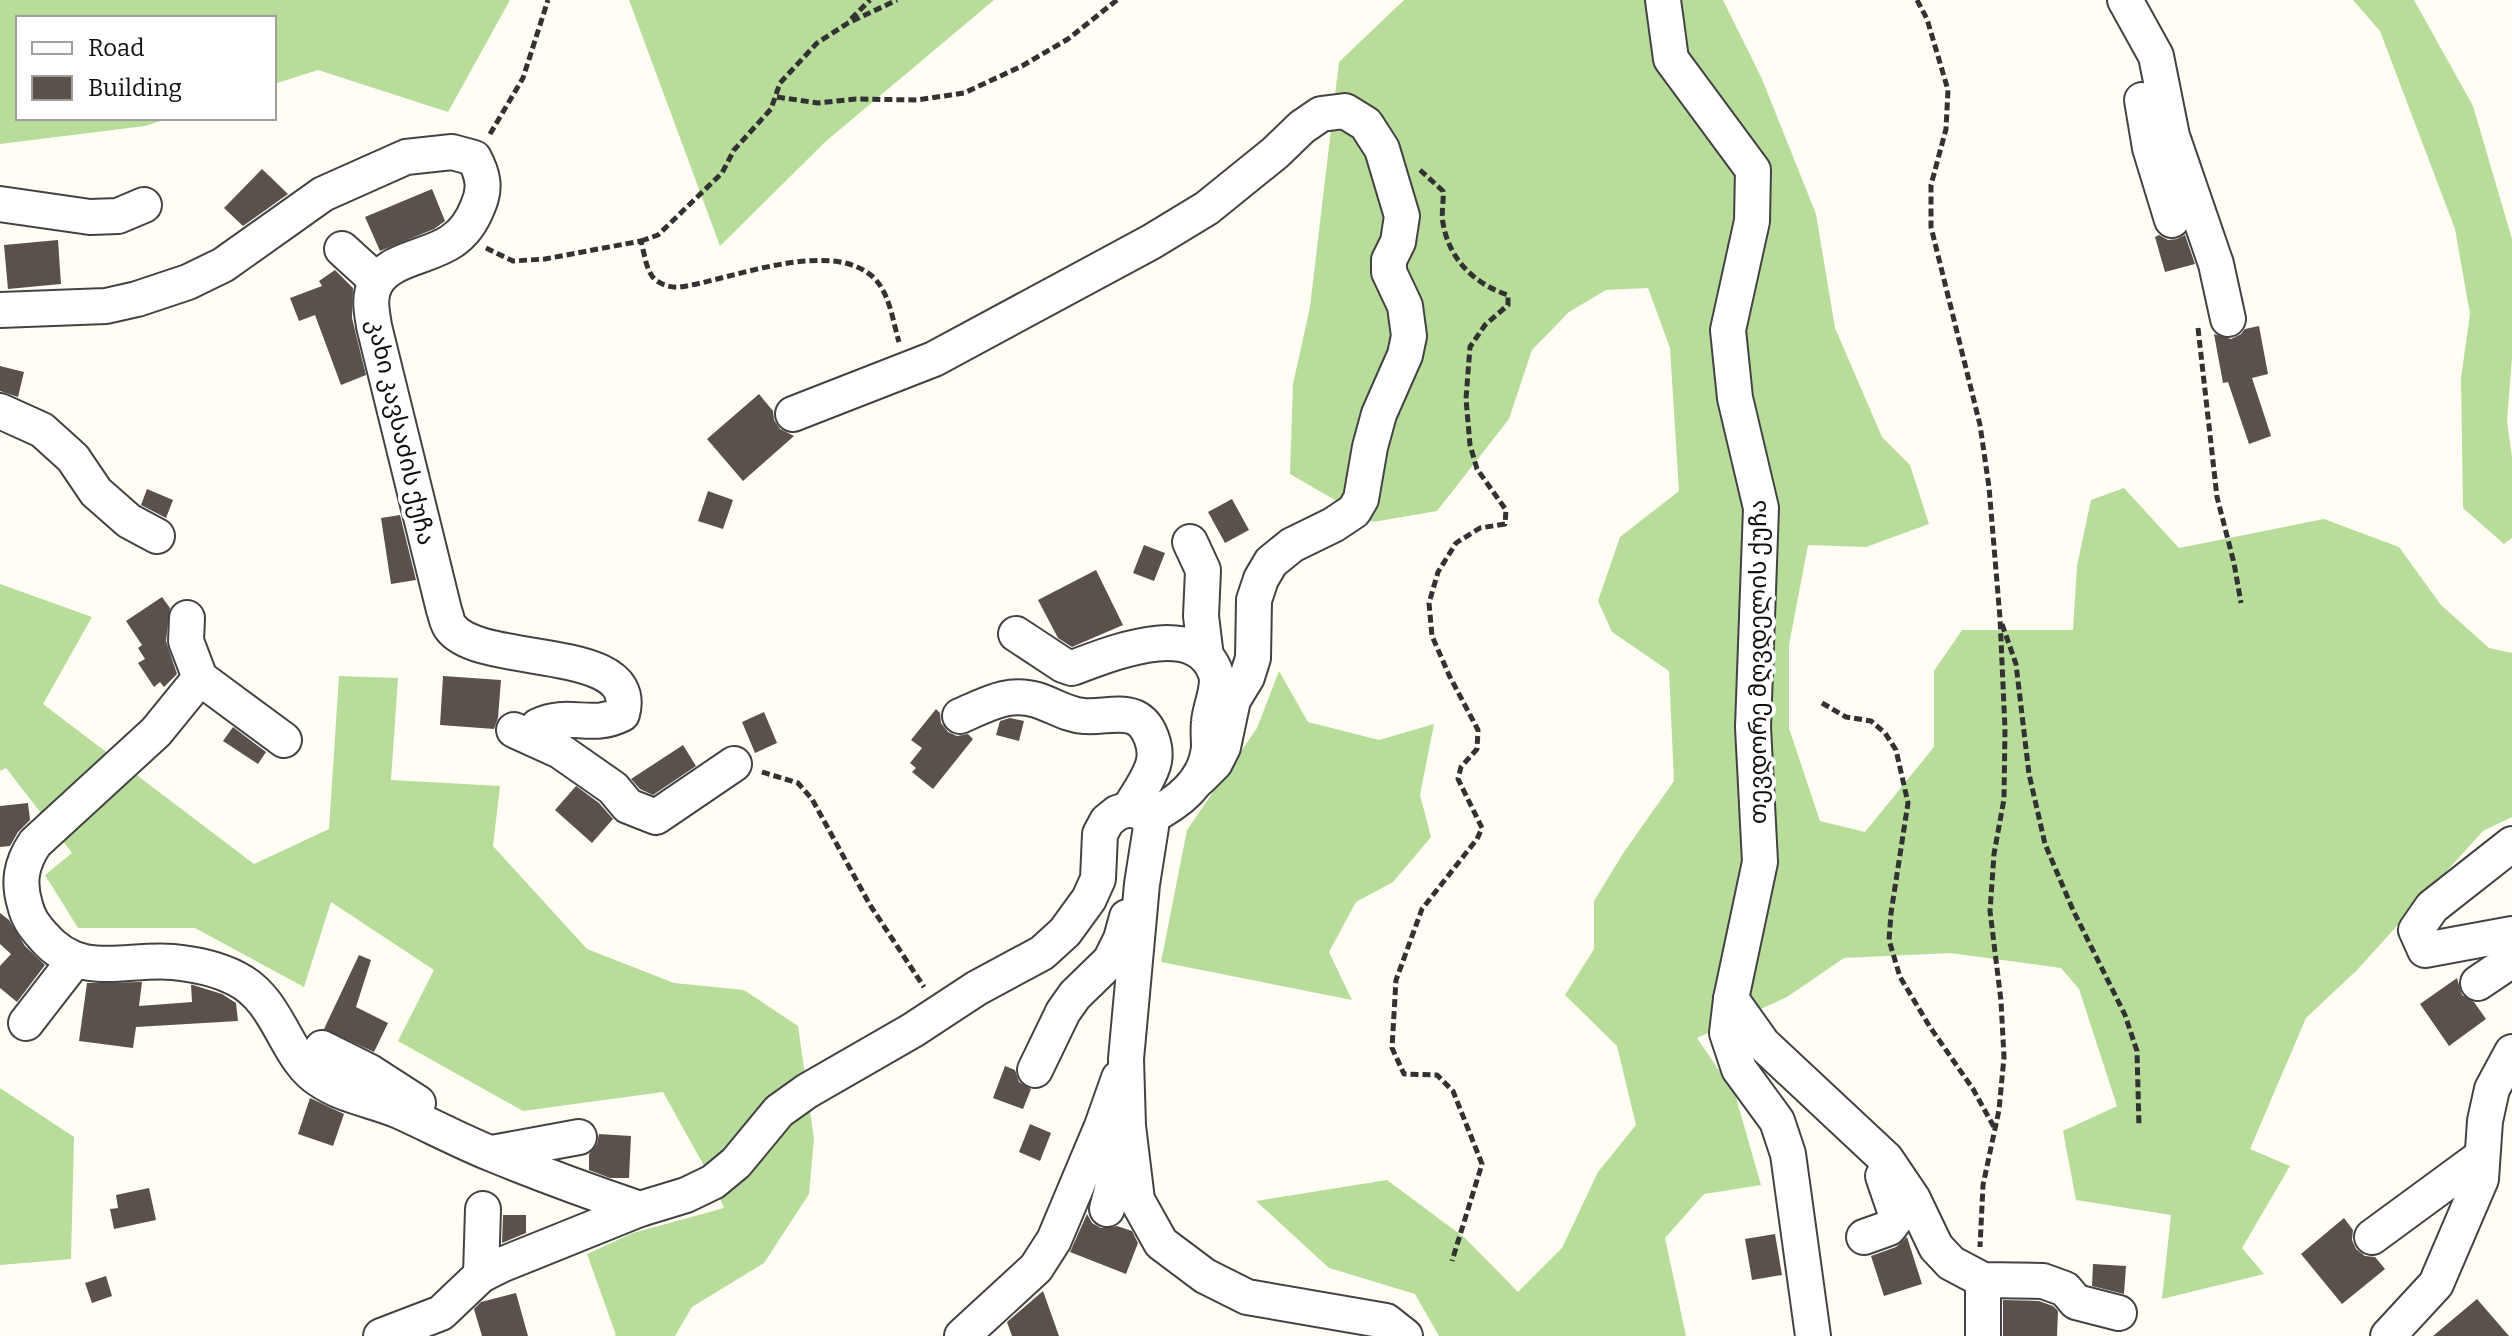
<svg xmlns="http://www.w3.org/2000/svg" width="2512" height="1336" font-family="Bitter,'Noto Sans Georgian',serif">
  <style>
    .forest { fill: #b8dd9a }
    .building { fill: #5a514c }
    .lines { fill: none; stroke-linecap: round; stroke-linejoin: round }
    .minor-casing { stroke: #434343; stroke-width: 38 }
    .path { stroke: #323232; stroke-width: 5; stroke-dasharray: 8 4; stroke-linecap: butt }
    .minor { stroke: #fff; stroke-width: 34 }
    .labels { text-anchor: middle; stroke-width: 8; stroke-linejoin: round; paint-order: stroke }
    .street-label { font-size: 24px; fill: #101010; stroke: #fff }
  </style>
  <rect width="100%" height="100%" fill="#fffdf4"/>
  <!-- forest -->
  <g class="forest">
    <path d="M0 0H510L448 112 318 70 274 84V18H18V118H170L145 126 0 144Z"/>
    <path d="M629 0H994L825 142 720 246Z"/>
    <path d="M1404 0H1723L1762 79 1816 214 1835 328 1882 437 1910 465 1929 524 1866 547 1808 545 1789 645V728L1820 821 1865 832 1934 747V671L1962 630H2073L2077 566 2091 500 2124 488 2179 548 2324 519 2399 547 2441 605 2489 648 2512 653V817L2483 831 2357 970 2306 1018 2250 1149 2290 1166 2242 1248 2264 1274 2162 1299 2171 1215 2076 1200 2063 1131 2117 1106 2079 989 2061 968 1950 953 1844 958 1787 997 1697 1038 1735 1094 1761 1185 1704 1194 1665 1238 1686 1336H1439L1415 1294 1329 1268 1256 1201 1387 1180 1465 1238 1518 1292 1562 1248 1598 1172 1636 1125 1617 1046 1565 995 1594 949V901L1624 852 1674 781 1669 671 1612 632 1598 601 1620 537 1679 491 1670 348 1648 288 1606 290 1569 312 1532 350 1509 419 1437 511 1373 522 1290 474 1293 384 1310 307 1339 62Z"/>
    <path d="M2353 0H2414L2473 106 2512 239V357L2507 421 2512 457V538L2504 544 2463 508 2461 378 2470 314 2455 229 2380 31Z"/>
    <path d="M0 584 92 617 43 704 254 864 329 829 339 676 398 678 391 780 500 786 493 846 587 949 674 983 744 990 798 1026 814 1139 809 1194 764 1263 692 1307 675 1336H614L616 1335 587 1254 633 1233 724 1208 713 1182 663 1092 523 1111 398 1041 434 970 331 902 304 987 195 928H78L45 875 72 853 6 768 0 771Z"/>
    <path d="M1279 671 1308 722 1379 740 1434 724 1420 795 1431 837 1393 882 1356 902 1329 952 1352 1000 1161 962 1187 830 1257 728Z"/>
    <path d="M0 1088 74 1137 71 1259 0 1265Z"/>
  </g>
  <!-- building -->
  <g class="building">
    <path d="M262 169 288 194 243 226 224 208Z"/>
    <path d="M432 189 445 221 434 229 380 251 365 217Z"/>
    <path d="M2159 235 2168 240 2177 239 2185 235 2195 264 2165 272 2155 237Z"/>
    <path d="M58 240 61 284 8 289 4 245Z"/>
    <path d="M335 270 353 288 352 318 366 375 341 385 315 315 299 321 290 298 322 286 319 281Z"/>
    <path d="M2259 326 2268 374 2252 378 2271 436 2249 444 2228 382 2223 383 2214 334 2231 339 2241 334 2245 329Z"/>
    <path d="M0 366 24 372 18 397 0 391Z"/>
    <path d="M759 394 773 411 774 420 780 429 794 436 743 481 707 439Z"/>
    <path d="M147 489 173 500 166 518 141 505Z"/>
    <path d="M708 491 733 500 723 529 698 521Z"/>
    <path d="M1232 499 1249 530 1225 543 1208 512Z"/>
    <path d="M400 515 416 580 391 584 381 518Z"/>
    <path d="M1144 545 1165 553 1154 581 1133 573Z"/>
    <path d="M1096 570 1123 625 1072 647 1058 638 1038 600Z"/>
    <path d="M162 597 170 608 166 641 177 674 164 687 160 682 154 687 138 663 145 659 138 648 142 645 126 621Z"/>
    <path d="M443 676 501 680 498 718 494 729 440 725Z"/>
    <path d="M936 709 940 713 941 723 948 732 957 736 968 734 973 739 933 789 912 772 916 768 910 763 922 748 911 740Z"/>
    <path d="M764 712 777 743 755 753 742 722Z"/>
    <path d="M1010 718 1024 721 1019 741 996 735 1000 721Z"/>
    <path d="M233 727 266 752 258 764 223 741Z"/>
    <path d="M683 745 696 766 653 795 640 789 631 779Z"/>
    <path d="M576 786 599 803 613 819 592 843 555 810Z"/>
    <path d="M28 803 30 820 18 832 10 846 0 847V806Z"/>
    <path d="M0 913 9 920 25 946 45 965 17 1002 0 988V966L11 954 0 944Z"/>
    <path d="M359 955 371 960 356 1007 388 1023 374 1052 324 1029Z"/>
    <path d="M2457 978 2462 995 2474 1002 2486 1019 2449 1046 2420 1004Z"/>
    <path d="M142 982 139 1006 192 1002 191 985H193L222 994 236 1003 238 1021 136 1027 133 1048 79 1041 87 983Z"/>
    <path d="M1005 1066 1015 1070 1019 1082 1031 1089 1023 1109 993 1098Z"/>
    <path d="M310 1098 344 1114 333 1146 298 1134Z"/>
    <path d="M1030 1124 1051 1133 1040 1161 1019 1152Z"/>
    <path d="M599 1134 631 1136 629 1178H610L589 1170V1154L597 1144Z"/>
    <path d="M149 1188 156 1220 114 1229 110 1209 118 1208 116 1195Z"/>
    <path d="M1087 1214 1092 1223 1101 1228 1117 1226 1132 1231 1138 1243 1126 1274 1070 1252Z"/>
    <path d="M503 1215H526V1233L502 1243Z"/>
    <path d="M2344 1218 2353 1230 2352 1240 2356 1249 2365 1256 2375 1257 2385 1269 2342 1304 2301 1254Z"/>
    <path d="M1775 1234 1782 1275 1752 1280 1745 1239Z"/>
    <path d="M1907 1237 1922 1284 1884 1296 1871 1256 1896 1247Z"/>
    <path d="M2093 1264 2126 1266 2124 1294 2092 1286Z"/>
    <path d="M106 1276 112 1296 92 1303 85 1283Z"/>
    <path d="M1043 1291 1059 1336H1012L1007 1322Z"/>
    <path d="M516 1293 528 1336H482L474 1309 481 1302Z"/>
    <path d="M2477 1299 2509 1336H2433Z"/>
    <path d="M2003 1300 2039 1301 2053 1306 2058 1311 2057 1336H2003Z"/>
  </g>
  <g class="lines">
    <defs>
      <g id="minor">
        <path d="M1663 0 1671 59 1753 170 1752 221 1728 330 1735 398 1761 508 1753 727 1760 862 1731 999 1727 1033 1739 1069 1777 1121 1788 1154 1813 1336"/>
        <path d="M2125 0 2156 56 2172 136 2216 264 2228 319"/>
        <path d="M2142 100 2150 148 2172 220"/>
        <path d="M0 204 90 217 118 216 144 205"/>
        <path d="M342 249 377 281"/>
        <path d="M0 310 106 306 137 299 188 282 223 265 323 194 406 157 452 152 474 158C483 175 486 188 478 206 473 219 464 233 452 241 430 257 390 258 376 283 368 297 372 312 374 326L444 610C446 615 447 624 451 628 481 668 642 643 622 714 591 730 569 711 538 726L532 738"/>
        <path d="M0 411 42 430 73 458 96 492 129 521 157 536"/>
        <path d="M793 414 934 359 1151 242 1207 208 1275 153 1302 127 1321 114 1345 111 1366 124 1382 149 1402 216 1398 242 1389 260V272L1405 306 1409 336 1405 355 1379 414 1370 447 1361 499 1354 511 1333 525 1292 545 1271 562 1261 579 1254 600 1253 658 1247 677 1233 700 1223 747 1215 763 1200 778"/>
        <path d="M1190 542 1203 570 1201 616 1206 657"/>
        <path d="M187 618 186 641 200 678 284 740"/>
        <path d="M1016 634 1063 665 1072 668C1108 655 1197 616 1216 674 1220 688 1210 707 1209 722 1208 730 1209 739 1209 747 1206 782 1178 803 1148 818"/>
        <path d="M200 678 156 732 35 843C21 864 18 882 25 905 28 918 34 926 43 936 80 980 124 958 173 962 194 964 218 969 237 979 280 1001 285 1058 320 1080 343 1096 373 1100 399 1111 430 1125 460 1141 492 1154 541 1174 590 1192 640 1209"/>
        <path d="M960 716C986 705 1008 691 1037 700 1053 705 1067 715 1084 716 1100 718 1118 711 1134 717 1150 724 1158 749 1153 765 1148 781 1137 795 1129 809"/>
        <path d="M514 730 560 751 613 788 628 806 656 817 734 764"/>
        <path d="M2512 844 2432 907 2416 930 2425 950 2512 934"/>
        <path d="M2478 983 2512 960"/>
        <path d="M1731 999 1763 1044 1886 1159 1913 1199 1936 1247 1951 1263 1983 1280 2043 1281 2065 1289 2076 1302 2119 1313"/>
        <path d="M26 1023 74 961"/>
        <path d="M322 1048 370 1072 418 1103"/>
        <path d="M1035 1070 1063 1012 1075 995 1110 961 1121 939 1127 917"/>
        <path d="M492 1153 579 1137"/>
        <path d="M1107 1209 1123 1147"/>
        <path d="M1864 1237 1889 1228 1897 1217 1883 1176"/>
        <path d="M2372 1237 2481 1157"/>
        <path d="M481 1275 483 1209"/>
        <path d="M1983 1280V1336"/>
        <path d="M381 1336 441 1313 481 1275 501 1265 640 1209 686 1195 713 1182 736 1163 779 1111 807 1091 913 1030 977 988 1042 953 1065 932 1089 899 1098 879 1100 834 1107 821 1117 813 1129 809 1140 812 1148 818 1151 827 1142 884 1126 1059 1128 1126 1137 1200 1161 1243 1205 1276 1247 1297 1386 1321 1405 1336"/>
        <path d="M962 1336 1036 1268 1054 1240 1102 1126 1119 1078"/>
        <path d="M2388 1336 2436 1284 2481 1179 2485 1121 2492 1089 2512 1052"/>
      </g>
    </defs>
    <!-- minor casing -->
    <use href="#minor" class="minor-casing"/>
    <!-- path -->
    <g class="path">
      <path d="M1917 0 1927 19 1948 90 1946 129 1931 185V227L1980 425 1989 487 2000 618 2005 729 2004 799 1994 854 1990 911 2001 1001 2004 1057 1999 1110 1983 1185 1980 1247"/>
      <path d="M851 19 870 0"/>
      <path d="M777 97 818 103 856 99 917 100 964 93 1022 66 1068 39 1117 0"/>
      <path d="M490 134 523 78 548 0"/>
      <path d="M1420 170 1443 191C1444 201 1441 213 1443 223 1449 259 1474 284 1508 295V305L1485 325 1470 347 1466 399 1470 445 1477 469 1506 510 1505 524 1480 528 1456 543 1438 572 1429 603 1432 636 1449 675 1478 730 1477 749 1461 767 1458 779 1482 828 1477 839 1422 909 1396 980 1392 1048 1404 1074 1437 1075 1453 1091 1482 1164 1452 1261"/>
      <path d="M641 241 658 235 722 173 734 150 771 109 780 83 817 43 848 23 897 0"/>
      <path d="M486 248 513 261 545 259 641 241C644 252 646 268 652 276 658 284 670 288 680 287 731 280 833 236 875 279 890 295 893 322 899 342"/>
      <path d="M2198 328 2217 497 2234 563 2241 603"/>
      <path d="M2002 624 2016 664 2029 774 2045 844 2073 910 2125 1015 2137 1051 2139 1127"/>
      <path d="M1822 703 1846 717 1871 721 1885 733 1896 750 1908 803 1891 913 1889 940 1900 977 1930 1027 1973 1089 1994 1127"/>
      <path d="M762 772 798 783 812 799 870 905 924 987"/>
    </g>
    <!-- minor -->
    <use href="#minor" class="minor"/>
  </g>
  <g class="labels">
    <!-- street labels -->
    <g class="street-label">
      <text transform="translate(401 432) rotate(77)" y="8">კახი კავსაძის ქუჩა</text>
      <text transform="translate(1758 662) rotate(-90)" y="8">თევდორე მღვდელის ქუჩა</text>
    </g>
  </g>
  <!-- legend -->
  <rect x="16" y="16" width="260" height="104" fill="#ffffff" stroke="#9f9f9f" stroke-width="2"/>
  <rect x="32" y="42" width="40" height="12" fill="#ffffff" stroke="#9f9f9f" stroke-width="2"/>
  <text x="88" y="56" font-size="24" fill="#101010">Road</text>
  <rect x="32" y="76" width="40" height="24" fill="#5a514c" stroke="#9f9f9f" stroke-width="2"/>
  <text x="88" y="96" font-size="24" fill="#101010">Building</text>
</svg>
